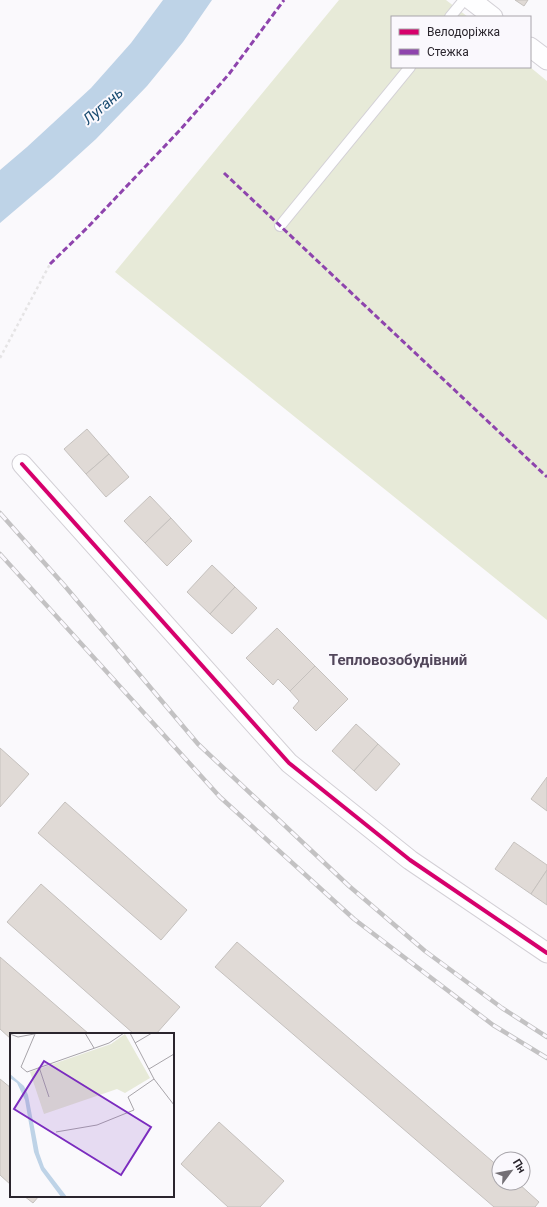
<svg xmlns="http://www.w3.org/2000/svg" width="547" height="1207" font-family="Roboto,sans-serif">
  <style>
    .green { fill: #e7ead8 }
    .water { fill: #bed3e7 }
    .building { fill: #e0dad6; stroke: #c5c1be }
    .lines { fill: none; stroke-linecap: round; stroke-linejoin: round }
    .service-casing { stroke: #d3d0d6; stroke-width: 12 }
    .minor-casing { stroke: #d3d0d6; stroke-width: 21 }
    .path { stroke: #e5e4e5; stroke-width: 2.5; stroke-dasharray: 3 3; stroke-linecap: butt }
    .service { stroke: #fefeff; stroke-width: 10 }
    .minor { stroke: #fefeff; stroke-width: 19 }
    .rail-casing { stroke: #c3c2c3; stroke-width: 4.5 }
    .rail { stroke: #faf8fd; stroke-width: 3; stroke-dasharray: 9; stroke-linecap: butt }
    .quiet { stroke: #8e44ad; stroke-width: 3; stroke-dasharray: 6 3; stroke-linecap: butt }
    .cycleway-casing { stroke: #faf8fd; stroke-width: 6 }
    .cycleway { stroke: #d6006c; stroke-width: 4 }
    .labels { text-anchor: middle; stroke-width: 4; stroke-linejoin: round; paint-order: stroke }
    .water-label { font-size: 15px; font-style: italic; fill: #1a4c71; stroke: #faf8fd }
    .neighbourhood-label { font-size: 15px; font-weight: bold; fill: #52475b; stroke: #faf8fd }
    .inset-road { fill: none; stroke: #a7a4a9; stroke-width: 1 }
    .view { fill: #7b2cbf; fill-opacity: 0.15; stroke: #7b2cbf; stroke-width: 2 }
    .inset-edge { fill: none; stroke: #2a252d; stroke-width: 2 }
  </style>
  <rect width="100%" height="100%" fill="#faf9fc"/>
  <!-- green -->
  <path class="green" d="M339 0H446L468 17H392V67H530L547 81V620L115 272Z"/>
  <!-- water -->
  <path class="water" d="M163 0H212L183 42 147 86 96 139 53 178 0 223V170L27 147 91 88 131 43Z"/>
  <!-- building -->
  <g class="building">
    <path d="M515 0H528L524 6Z"/>
    <path d="M87 429 109 454 86 474 64 449Z"/>
    <path d="M109 454 129 477 106 497 86 474Z"/>
    <path d="M150 496 171 518 145 543 124 521Z"/>
    <path d="M171 518 192 541 167 566 145 543Z"/>
    <path d="M212 565 235 587 210 614 187 592Z"/>
    <path d="M235 587 257 608 232 634 210 614Z"/>
    <path d="M277 628 315 666 290 691 278 679 273 685 246 658Z"/>
    <path d="M315 666 348 699 316 731 293 708 299 701 290 691Z"/>
    <path d="M356 724 378 744 354 771 332 751Z"/>
    <path d="M378 744 400 764 376 791 354 771Z"/>
    <path d="M0 748 29 774 0 807Z"/>
    <path d="M547 777V811L531 799Z"/>
    <path d="M65 802 187 910 161 940 38 833Z"/>
    <path d="M514 842 547 865V870L531 894 495 869Z"/>
    <path d="M547 870V905L531 894Z"/>
    <path d="M41 884 180 1007 156 1034H134L7 922Z"/>
    <path d="M237 942 499 1167V1183H518L539 1202 535 1207H494L215 967Z"/>
    <path d="M0 957 89 1034H11V1039L0 1029Z"/>
    <path d="M0 1079 11 1088V1185L0 1175Z"/>
    <path d="M219 1122 284 1181 260 1207H228L181 1164Z"/>
    <path d="M24 1196H39L33 1203Z"/>
  </g>
  <g class="lines">
    <defs>
      <g id="service">
        <path d="M450 17 464 0"/>
        <path d="M280 226 410 67"/>
      </g>
      <g id="minor">
        <path d="M471 0 493 17"/>
        <path d="M530 47 547 60"/>
        <path d="M22 464 289 763 410 860 547 953"/>
      </g>
    </defs>
    <!-- service casing -->
    <use href="#service" class="service-casing"/>
    <!-- minor casing -->
    <use href="#minor" class="minor-casing"/>
    <!-- path -->
    <path class="path" d="M0 358 50 264"/>
    <!-- service -->
    <use href="#service" class="service"/>
    <!-- minor -->
    <use href="#minor" class="minor"/>
    <defs>
      <g id="rail">
        <path d="M0 513 64 585 198 744 349 886 425 951 502 1008 547 1037"/>
        <path d="M0 554 220 797 354 919 493 1025 547 1058"/>
      </g>
    </defs>
    <!-- rail casing -->
    <use href="#rail" class="rail-casing"/>
    <!-- rail -->
    <use href="#rail" class="rail"/>
    <!-- quiet -->
    <g class="quiet">
      <path d="M224 173 547 477"/>
      <path d="M50 264 88 227 181 129 229 74 284 0"/>
    </g>
    <defs>
      <path id="cycleway" d="M22 464 289 763 410 860 547 953"/>
    </defs>
    <!-- cycleway casing -->
    <use href="#cycleway" class="cycleway-casing"/>
    <!-- cycleway -->
    <use href="#cycleway" class="cycleway"/>
  </g>
  <g class="labels">
    <!-- water labels -->
    <g class="water-label">
      <text transform="translate(103 106) rotate(-41)" y="5">Лугань</text>
    </g>
    <!-- neighbourhood labels -->
    <g class="neighbourhood-label">
      <text x="398" y="665">Тепловозобудівний</text>
    </g>
  </g>
  <!-- overview -->
  <g transform="translate(10 1033)">
    <rect width="164" height="164" fill="#faf9fc"/>
    <path d="M115 1 140 45 115 60 107 56 34 81 20 39 101 11Z" fill="#e7ead8"/>
    <path d="M0 41 14 53 18 62 29 120 34 134 57 164H51L31 137 24 119 15 67 7 50 0 45Z" fill="#bed3e7"/>
    <path class="inset-road" d="M75 0 84 15M120 0 144 46 164 72M0 1 8 4 24 1M25 1 11 34 17 39 99 10 114 0M125 10 142 0M29 34 39 64M139 36 164 21M46 99 87 92 124 77 118 64 144 46"/>
    <path class="view" d="M34 28 141 94 111 142 4 76Z"/>
    <rect width="164" height="164" class="inset-edge"/>
  </g>
  <!-- legend -->
  <rect x="391" y="16" width="140" height="52" fill="#faf8fd" stroke="#a7a4aa"/>
  <rect x="399" y="29" width="20" height="6" fill="#d6006c" stroke="#a7a4aa"/>
  <text x="427" y="36" font-size="12" fill="#2a252d">Велодоріжка</text>
  <rect x="399" y="49" width="20" height="6" fill="#8e44ad" stroke="#a7a4aa"/>
  <text x="427" y="56" font-size="12" fill="#2a252d">Стежка</text>
  <!-- north arrow -->
  <g transform="translate(511 1171) rotate(58)"><circle r="19" fill="#faf8fd" stroke="#a7a4aa"/>
  <path d="M0-3L7 15L0 10L-7 15Z" fill="#736f75"/>
  <text y="-6" font-size="11" font-weight="bold" text-anchor="middle" fill="#2a252d">Пн</text>
  </g>
</svg>
